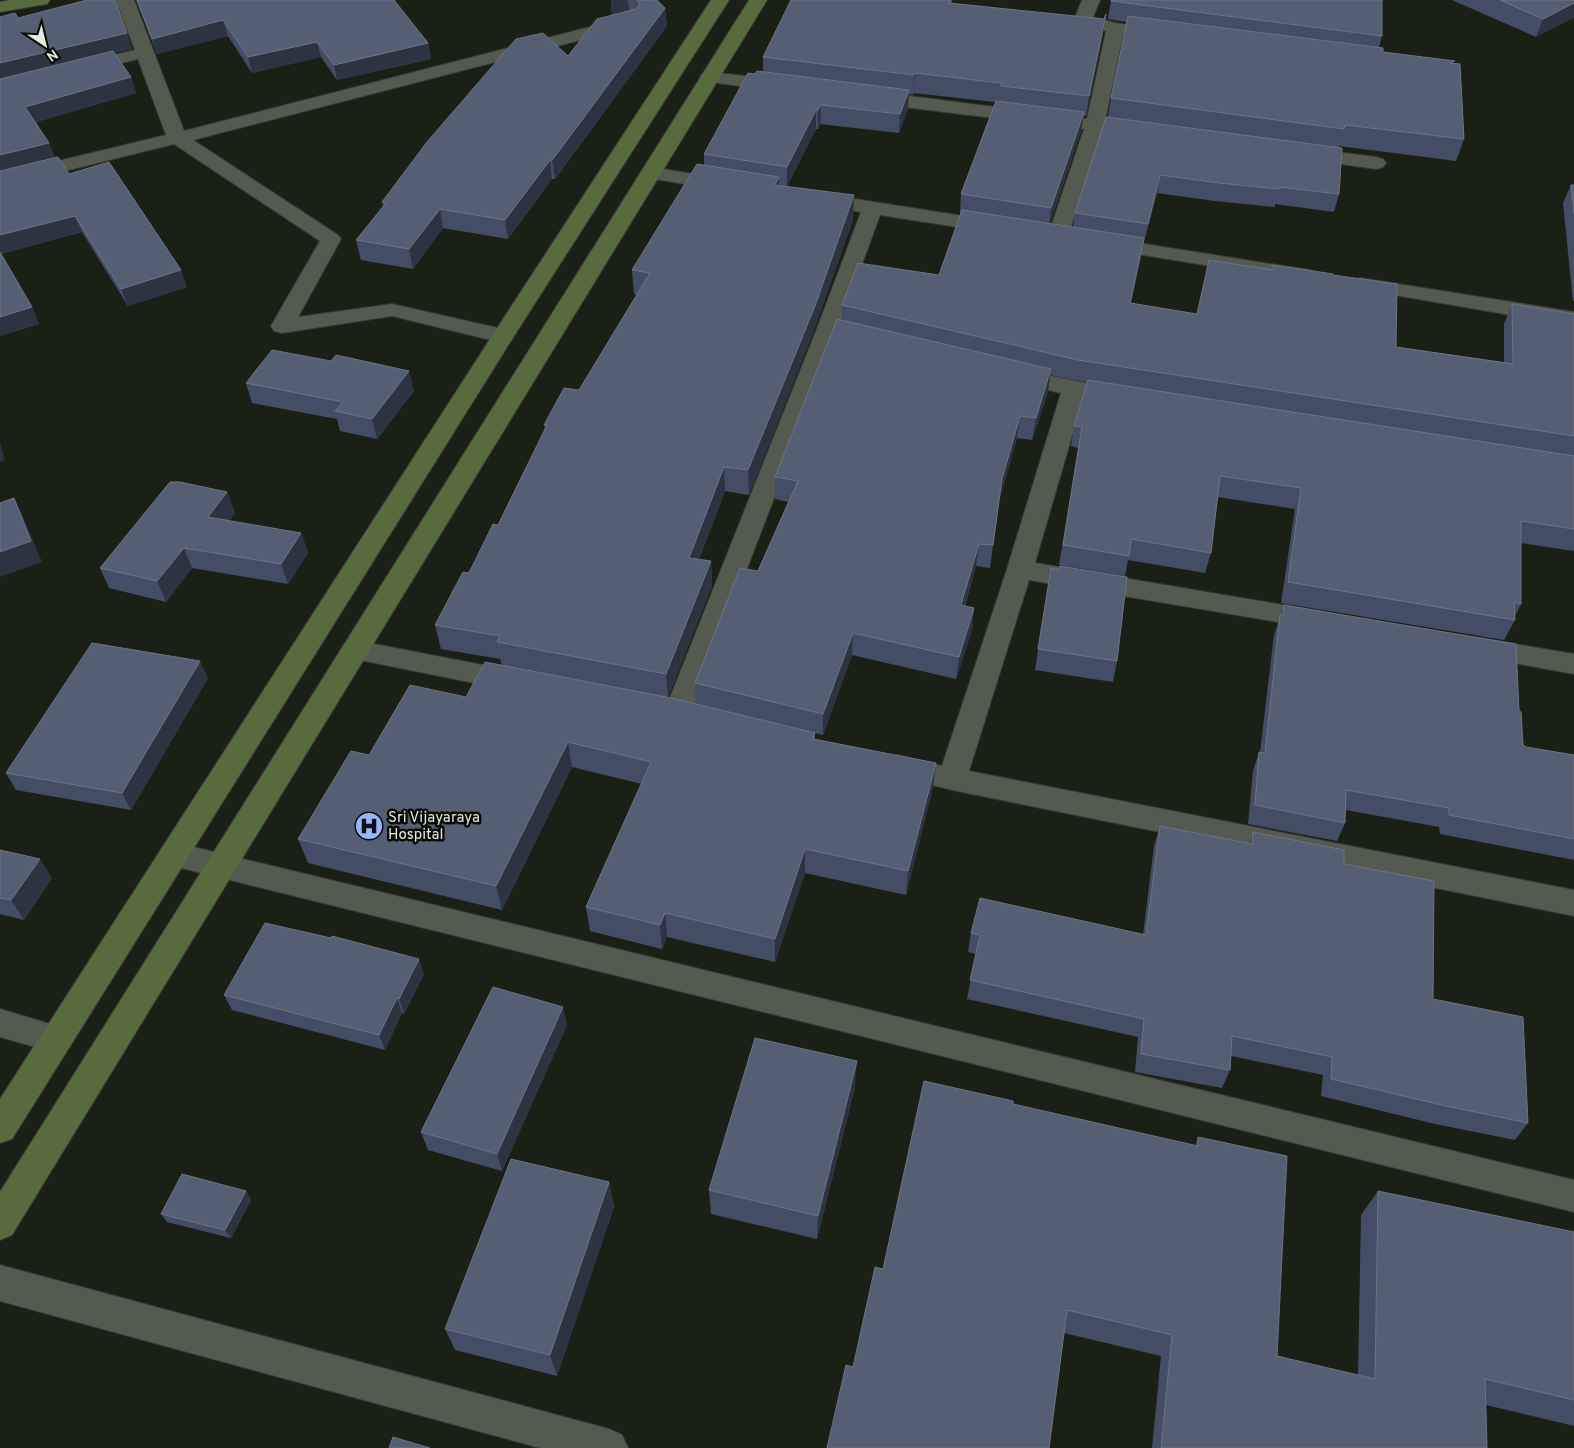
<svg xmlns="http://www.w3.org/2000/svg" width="1574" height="1448" font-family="Overpass,sans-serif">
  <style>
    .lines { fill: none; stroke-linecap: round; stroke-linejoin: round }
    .street-casing { stroke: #373a34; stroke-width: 2 }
    .secondary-casing { stroke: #373a34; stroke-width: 2 }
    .street { fill: #545a4f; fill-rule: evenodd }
    .secondary { fill: #586b3f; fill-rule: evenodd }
    .wall { fill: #434e66; fill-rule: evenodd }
    .shaded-wall { fill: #2c3441 }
    .building { fill: #555f74; stroke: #6c7485 }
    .labels { text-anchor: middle; stroke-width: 5; stroke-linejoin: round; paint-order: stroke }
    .poi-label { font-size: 15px; fill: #e6eae3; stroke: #070905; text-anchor: start }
  </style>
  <rect width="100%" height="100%" fill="#1b2017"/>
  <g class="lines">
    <defs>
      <g id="street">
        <path d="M116 0H134L184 131 621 19 627 20 630 24 627 28 193 140 338 235 341 239 298 317 392 304 511 331 514 336 511 341 503 343 392 316 282 333 274 331 271 326 320 241 174 144 0 187V175L166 135 138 59 82 73 76 72 73 68 76 64 135 50Z"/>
        <path d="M1082 0H1100L1093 17 1115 23 1162 29 1168 30 1171 34 1168 38 1162 39 1123 34 1105 121 1148 127 1151 131 1148 135 1141 137 1102 132 1068 236 1065 240 1058 242 1051 240 1048 236 1084 129 871 103 864 101 862 97 864 93 871 91 1087 119 1106 31 1077 24 1074 20Z"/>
        <path d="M709 72 781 80 787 82 790 86 787 90 781 92 703 81 700 77 703 73Z"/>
        <path d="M1305 148 1376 157 1383 159 1386 163 1383 167 1376 169 1298 158 1295 154 1298 150Z"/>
        <path d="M650 167 726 179 733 181 736 185 733 189 726 191 643 177 640 173 643 169Z"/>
        <path d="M817 193 995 221 1002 223 1005 227 1002 231 995 233 880 215 839 327 852 330 855 335 852 340 844 342 835 339 692 712 688 719 678 722 645 715 641 708 645 701 655 698 669 700 816 331 861 212 810 203 807 199 810 195Z"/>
        <path d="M1107 238 1309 270 1316 272 1320 276 1316 280 1309 282 1100 248 1097 244 1100 240Z"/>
        <path d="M1361 278 1574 312V326L1354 288 1350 284 1354 280Z"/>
        <path d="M1012 368 1120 390 1128 392 1131 397 1128 402 1120 404 1083 398 1035 563 1319 611 1328 613 1332 620 1328 627 1319 629 1029 580 969 771 1574 890V916L952 790 888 774 884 766 888 758 898 755 942 766 1007 569 1061 393 1004 380 1001 375 1004 370Z"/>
        <path d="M1479 638 1574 654V674L1470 655 1466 648 1470 641Z"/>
        <path d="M354 640 514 671 524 674 527 681 524 688 514 691 345 657 341 650 345 643Z"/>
        <path d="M173 842 1574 1180V1212L173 866 163 862 158 854 163 846Z"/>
        <path d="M0 1009 67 1029 72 1039 67 1049 56 1053 0 1037Z"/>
        <path d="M0 1265 609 1429 622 1435 628 1448H540L0 1301Z"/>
      </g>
      <g id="secondary">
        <path d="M11 0H50L47 4 41 5 0 12V2Z"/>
        <path d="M711 0H729L514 336 12 1139 0 1143V1099L492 336Z"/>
        <path d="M749 0H767L12 1235 0 1240V1192Z"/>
      </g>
    </defs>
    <!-- street casing -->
    <use href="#street" class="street-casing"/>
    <!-- secondary casing -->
    <use href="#secondary" class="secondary-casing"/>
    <!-- street -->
    <use href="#street" class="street"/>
    <!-- secondary -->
    <use href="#secondary" class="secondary"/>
  </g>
  <!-- wall -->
  <g class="wall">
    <path d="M136 0H394L428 43 431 59 337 80 321 57 252 73 228 36 157 54Z"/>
    <path d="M612 0H657L665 8 667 26 561 171 555 179H552L508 239 443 228 413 269 361 260 356 240 383 207 382 202 568 56 612 15 611 1Z"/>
    <path d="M952 0V3L1103 34 1086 116H1084L1081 131 1050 223 1073 227 1075 213 1108 117 1111 98 1127 22 1108 19 1111 0 1382 36 1379 47 1383 52 1454 64 1464 139 1456 161 1339 146V194L1334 212 1275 204V207L1215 201 1157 193 1144 242 1131 303 1197 314 1272 270 1273 265 1333 275 1396 347 1504 362V324L1512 304 1574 314V551L1521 543V604L1514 618 1515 620 1504 640 1281 603 1295 509 1218 497 1211 553 1205 573 1128 560 1125 576 1059 565 1078 448 1071 446 1074 426 1087 382 1074 380 1050 375 1048 392 1032 440 1017 438 999 501 990 568 976 566 965 606 974 608 972 630 956 679 852 655 823 735 815 733V739L936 763 933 787 906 895 805 873 775 962 667 937 662 949 590 931 586 907 642 784 572 767 502 910 308 863 298 839 369 755 466 697 502 665 500 659 441 649 435 625 498 525 545 429 544 425 579 390 637 295 634 294 632 270 704 165V154L755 74 763 72V57ZM913 93 995 102 961 194 960 213H961L939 275 842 305V320L775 477V499L788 502 758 571 695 683 696 704 668 697 712 586 711 561 699 559 725 491 749 495 814 330 853 220 854 195 779 186V185L787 186 816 129H818L820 124 899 133 908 109 909 94 913 95Z"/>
    <path d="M1452 0H1574L1536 37Z"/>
    <path d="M0 17 18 18 127 33 132 49 114 53 131 77 136 93 36 122 55 157 69 174 187 287 128 306 82 232 1 254 32 307 39 324 0 336Z"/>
    <path d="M1571 185H1574V301H1573L1563 203Z"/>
    <path d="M246 383 414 391 377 439 340 431 337 419 252 403Z"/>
    <path d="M227 492 235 513 229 521 301 533 308 553 288 584 192 568 166 602 109 588 100 568Z"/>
    <path d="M1051 568 1117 661 1113 682 1035 670Z"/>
    <path d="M1284 605 1519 711 1523 745 1526 747 1574 755V860L1440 834 1439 827 1346 810 1345 823 1337 841 1248 824 1253 771 1259 752H1260L1274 635Z"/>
    <path d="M208 678 131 810 16 790 6 773Z"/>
    <path d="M1160 826 1249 843 1253 832 1344 864 1433 999 1528 1123 1515 1140 1435 1124 1321 1096 1323 1075 1231 1056 1230 1070 1222 1088 1135 1072 1138 1037 967 999 976 954 968 952 971 933 1143 935 1154 846Z"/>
    <path d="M0 850 52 878 24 920 0 914Z"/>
    <path d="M424 974 404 1014 402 1013 385 1050 232 1010 224 995Z"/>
    <path d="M567 1025 502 1171 428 1150 421 1132Z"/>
    <path d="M855 1087 817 1239 711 1214 709 1190Z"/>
    <path d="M1013 1104 1195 1146 1198 1137 1277 1356 1358 1375 1361 1215 1378 1191 1574 1232V1426L1486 1405 1487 1448H1152L1161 1356 1064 1333 853 1367 883 1269Z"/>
    <path d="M609 1182 614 1207 557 1376 455 1350 445 1329Z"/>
    <path d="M246 1191 251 1200 231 1238 167 1222 161 1214Z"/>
  </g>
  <!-- shaded-wall -->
  <g class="shaded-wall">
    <path d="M615 0H628L630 15 612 20 611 1Z"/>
    <path d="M1574 3V18L1536 37 1543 19Z"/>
    <path d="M665 8 667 26 555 179 552 160Z"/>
    <path d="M1106 14 1103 34 1086 116 1089 96Z"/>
    <path d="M223 20 228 36 157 54 152 39Z"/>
    <path d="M127 33 132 49 0 81V63Z"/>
    <path d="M317 42 321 57 252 73 248 57Z"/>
    <path d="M428 43 431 59 337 80 334 65Z"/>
    <path d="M915 73 913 93V95L914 75Z"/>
    <path d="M131 77 136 93 32 123 25 107Z"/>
    <path d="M909 90 908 109 899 133 900 114Z"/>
    <path d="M821 105 820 124 818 129V110Z"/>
    <path d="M816 110V129L787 186V167Z"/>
    <path d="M1084 112 1081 131 1049 227 1051 208Z"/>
    <path d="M49 143 56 160 0 173V155Z"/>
    <path d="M550 160 552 179 508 239 505 220Z"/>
    <path d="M1160 175 1157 193 1144 242 1148 224Z"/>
    <path d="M779 177V201L775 185Z"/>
    <path d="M854 195 853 220 814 330 749 495 748 470Z"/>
    <path d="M440 209 443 228 413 269 409 249Z"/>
    <path d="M75 216 82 232 0 254V235Z"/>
    <path d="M1144 238 1140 259 1126 324 1130 303Z"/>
    <path d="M181 270 187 287 128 306 121 289Z"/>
    <path d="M32 307 39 324 0 336V317Z"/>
    <path d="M1051 369 1048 392 1032 440 1036 418Z"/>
    <path d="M409 371 414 391 377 439 372 419Z"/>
    <path d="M1020 416 1017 438 999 502 1002 479Z"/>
    <path d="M0 443 5 460 0 462Z"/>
    <path d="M724 467 725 491 690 582 689 558Z"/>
    <path d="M227 492 235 513 216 538 208 517Z"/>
    <path d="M14 498 24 519 42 562 0 577V552Z"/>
    <path d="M301 533 308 553 288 584 281 564Z"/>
    <path d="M979 544 976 566 958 627 961 605Z"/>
    <path d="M184 548 192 568 166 602 157 581Z"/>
    <path d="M711 561 712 586 668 698 666 674Z"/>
    <path d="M974 608 972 630 956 679 959 657Z"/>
    <path d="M853 633 852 655 823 735V714Z"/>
    <path d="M200 661 208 678 131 810 122 793Z"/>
    <path d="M568 742 572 767 502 910 496 886Z"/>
    <path d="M936 763 933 787 906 895 908 871Z"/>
    <path d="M805 849V873L775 962V939Z"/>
    <path d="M40 859 52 878 24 920 11 900Z"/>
    <path d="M665 913 667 937 662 949 660 925Z"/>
    <path d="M419 959 424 974 404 1014 399 999Z"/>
    <path d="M397 998 402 1013 385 1050 379 1035Z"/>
    <path d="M563 1007 567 1025 502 1171 497 1154Z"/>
    <path d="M857 1061 855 1087 817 1239 818 1216Z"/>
    <path d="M609 1182 614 1207 557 1376 550 1355Z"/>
    <path d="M246 1191 251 1200 231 1238 225 1230Z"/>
  </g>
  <!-- building -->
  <g class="building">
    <path d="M87 0H115L127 33 0 63V17L15 13 18 18Z"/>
    <path d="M137 0H394L428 43 334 65 317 42 248 57 223 20 152 39Z"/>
    <path d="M637 0H657L665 8 559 151 552 160H550L505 220 440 209 409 249 356 240 386 203 382 202 427 142 516 39 543 33 568 56 597 19 636 9 640 4Z"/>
    <path d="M791 0H951L949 3 1104 19 1106 14 1089 96 1001 86 1002 83 983 81 915 73 914 75 763 57Z"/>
    <path d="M1111 0H1382V36L1111 1Z"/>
    <path d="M1500 0H1574V3L1543 19Z"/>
    <path d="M1128 16 1383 48V52L1455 61 1450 63 1460 64 1464 139 1345 125 1344 129 1111 98Z"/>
    <path d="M113 51 131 77 25 107 49 143 0 155V79Z"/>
    <path d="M757 71 909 90 900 114 821 105 818 110H816L787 167 704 154 748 73 755 74Z"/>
    <path d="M996 101 1084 112 1051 208 961 194Z"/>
    <path d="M1106 117 1342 148 1339 194 1279 187V189L1219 183 1160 175 1148 224 1075 213Z"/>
    <path d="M58 157 69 174 109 162 181 270 121 289 75 216 0 235V171Z"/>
    <path d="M697 164 779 177 775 185 854 195 815 306 748 470 724 467 689 558 711 561 666 674 497 642 500 636 435 625 463 572 469 573 493 524 498 525 547 425H544L564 388 579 390 650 273 632 270Z"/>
    <path d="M1571 185H1574V213Z"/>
    <path d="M962 210 1144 238 1130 303 1197 314 1209 260 1273 270V265L1333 274V275L1397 284 1396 347 1513 364 1512 304 1574 314V436L1078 360 842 305 858 263 939 275Z"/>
    <path d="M0 252 32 307 0 317Z"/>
    <path d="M837 319 1051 369 1036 418 1020 416 1002 479 993 545 979 544 961 605 974 608 959 657 853 633 823 714 695 683 740 568 758 571 798 481 775 477Z"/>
    <path d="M272 350 331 361 336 355 409 371 372 419 335 411 343 402 246 383Z"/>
    <path d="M1088 380 1574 456V529L1521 521V604L1514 602 1515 620 1288 582 1301 488 1220 476 1211 553 1131 539 1129 556 1063 545 1082 427 1074 426Z"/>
    <path d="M170 482H180L227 492 208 517 301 533 281 564 184 548 157 581 100 568Z"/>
    <path d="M14 498 31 541 0 552V503Z"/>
    <path d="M1060 566 1127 577 1117 661 1038 649 1051 568 1059 570Z"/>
    <path d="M1284 605 1516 644 1519 711 1521 712 1523 745 1526 747 1574 755V839L1449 815V808L1346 790 1345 823 1255 805 1259 752 1265 753 1280 615H1283Z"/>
    <path d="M92 643 200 661 122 793 6 773Z"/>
    <path d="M485 662 676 699 815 733 813 739 936 763 908 871 805 849 775 939 665 913 660 925 586 907 651 762 568 742 496 886 298 839 351 751 369 755 410 685 466 697Z"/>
    <path d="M1160 826 1252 844 1253 832 1344 850V864L1434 881 1433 999 1523 1017 1528 1123 1446 1106 1331 1079 1332 1057 1232 1036 1230 1070 1141 1054 1144 1019 970 980 980 935 971 933 980 898 1146 935Z"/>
    <path d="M0 850 40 859 11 900 0 898Z"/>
    <path d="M265 923 331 938 332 936 419 959 399 999 397 998 379 1035 224 995Z"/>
    <path d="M493 987 563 1007 497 1154 421 1132Z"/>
    <path d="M755 1038 857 1061 818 1216 709 1190Z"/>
    <path d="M924 1081 1013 1101V1104L1198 1146V1137L1287 1156 1277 1356 1375 1379 1378 1191 1574 1232V1400L1485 1379 1487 1448H1161L1172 1335 1067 1310 1049 1448H827L846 1365 853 1367 875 1267 883 1269Z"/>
    <path d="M511 1159 609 1182 550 1355 445 1329Z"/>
    <path d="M182 1174 246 1191 225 1230 161 1214Z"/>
    <path d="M393 1437 430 1448H389Z"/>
  </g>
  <!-- icons -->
  <defs>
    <symbol id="hospital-disc" viewBox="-11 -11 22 22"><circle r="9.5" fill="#98b5fd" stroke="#070905"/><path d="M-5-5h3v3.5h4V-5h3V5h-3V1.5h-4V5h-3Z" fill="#111"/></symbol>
  </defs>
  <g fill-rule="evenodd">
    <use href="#hospital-disc" x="353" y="810" width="32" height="32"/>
  </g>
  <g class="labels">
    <!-- poi labels -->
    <g class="poi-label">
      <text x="388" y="822">Sri Vijayaraya<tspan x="388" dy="17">Hospital</tspan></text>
    </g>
  </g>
  <!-- north arrow -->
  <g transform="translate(45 45) rotate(145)" stroke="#070905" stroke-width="4" paint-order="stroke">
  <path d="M0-4L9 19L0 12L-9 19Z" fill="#e6eae3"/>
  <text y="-8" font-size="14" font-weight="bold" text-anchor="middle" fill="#e6eae3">N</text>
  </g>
</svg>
